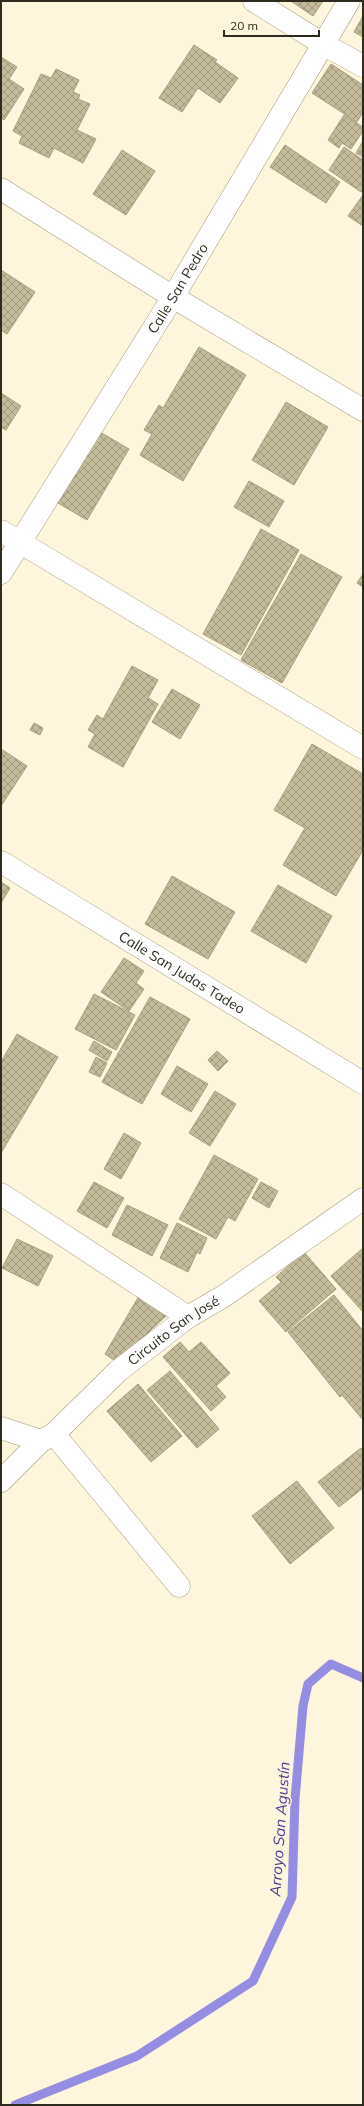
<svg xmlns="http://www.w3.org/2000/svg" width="364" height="2106" font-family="Mulish,sans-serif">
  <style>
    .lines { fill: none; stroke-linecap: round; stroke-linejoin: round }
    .stream { stroke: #948de1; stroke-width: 9 }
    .building { fill: url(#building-cross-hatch); stroke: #a69c7e }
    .street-casing { stroke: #a69d7f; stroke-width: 23 }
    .street { stroke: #fff; stroke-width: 22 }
    .labels { text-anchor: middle; stroke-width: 3; stroke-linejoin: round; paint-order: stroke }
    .street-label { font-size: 14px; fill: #2f2b1f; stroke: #fdf6dc }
    .water-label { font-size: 15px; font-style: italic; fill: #4b389a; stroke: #fdf6dc }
  </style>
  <defs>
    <pattern id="building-cross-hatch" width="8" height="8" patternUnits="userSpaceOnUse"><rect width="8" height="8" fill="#c4bb9b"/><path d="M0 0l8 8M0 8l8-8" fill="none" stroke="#a0987e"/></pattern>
  </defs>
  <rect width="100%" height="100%" fill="#fdf6dc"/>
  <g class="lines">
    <!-- stream -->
    <path class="stream" d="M15 2105 137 2056 253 1981 292 1897 295 1799 303 1706 308 1684 331 1664 363 1678"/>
  </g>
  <!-- building -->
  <g class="building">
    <path d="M291 1H323L313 16Z"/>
    <path d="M363 16V37L354 32Z"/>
    <path d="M194 45 217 60 215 62 238 78 220 103 198 88 182 112 159 98Z"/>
    <path d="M1 57 17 67 9 79 24 89 4 120 1 118Z"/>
    <path d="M331 64 363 85V112L357 122 312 93Z"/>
    <path d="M56 69 79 80 73 92 80 95 78 99 90 104 77 130 96 139 83 163 54 148 49 158 19 143 22 136 13 131 41 74 51 78Z"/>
    <path d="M344 115 363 127V131L351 149 342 143 339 148 328 140Z"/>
    <path d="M363 141V157L356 153Z"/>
    <path d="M285 145 340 182 326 203 270 167Z"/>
    <path d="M344 147 363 160V189L361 192 329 170Z"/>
    <path d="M122 150 155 171 126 215 93 194Z"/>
    <path d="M363 195V226L348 216Z"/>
    <path d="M1 270 35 292 7 334 1 330Z"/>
    <path d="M199 347 246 375 183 481 140 455 152 434 144 430 159 405 163 408Z"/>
    <path d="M1 393 21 406 6 430 1 427Z"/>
    <path d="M286 402 328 427 294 485 252 460Z"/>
    <path d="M100 432 129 449 87 520 58 503Z"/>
    <path d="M249 481 284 501 269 527 234 507Z"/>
    <path d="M261 529 299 550 241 655 203 634Z"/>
    <path d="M301 554 342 577 282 683 241 660Z"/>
    <path d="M363 574V587L357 583Z"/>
    <path d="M132 666 158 680 148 698 158 704 123 767 88 747 95 734 88 730 97 715 103 719Z"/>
    <path d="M172 689 200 705 180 739 152 722Z"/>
    <path d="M34 723 43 728 40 735 30 730Z"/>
    <path d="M312 744 363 774V850L336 896 283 865 305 828 274 810Z"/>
    <path d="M1 749 27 766 1 806Z"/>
    <path d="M172 876 235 912 208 959 145 924Z"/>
    <path d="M1 882 10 888 1 903Z"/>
    <path d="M278 885 332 916 306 963 251 931Z"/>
    <path d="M124 958 144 971 136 983 144 989 129 1011 101 992Z"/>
    <path d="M94 994 135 1015 116 1050 75 1029Z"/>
    <path d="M150 997 190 1019 142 1104 102 1082Z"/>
    <path d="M17 1034 58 1057 1 1153V1062Z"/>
    <path d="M94 1041 112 1052 107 1061 89 1050Z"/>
    <path d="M217 1051 228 1061 218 1071 208 1060Z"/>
    <path d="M96 1057 107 1063 100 1077 89 1072Z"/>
    <path d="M177 1066 208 1084 191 1112 161 1094Z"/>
    <path d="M215 1091 236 1104 210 1146 189 1133Z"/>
    <path d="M124 1133 141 1143 121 1179 104 1169Z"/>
    <path d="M214 1155 258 1179 235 1221 228 1217 216 1239 179 1219Z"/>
    <path d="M94 1182 124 1198 107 1228 77 1211Z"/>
    <path d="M261 1182 278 1191 269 1208 252 1198Z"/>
    <path d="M127 1205 168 1225 152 1256 112 1235Z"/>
    <path d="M177 1223 207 1238 200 1254 197 1252 188 1272 160 1258Z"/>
    <path d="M17 1239 53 1256 38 1286 2 1268Z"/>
    <path d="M363 1248V1312L331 1276Z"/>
    <path d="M304 1252 336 1289 286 1332 259 1301 281 1282 276 1277Z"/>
    <path d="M334 1295 363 1331V1420L342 1395 340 1397 288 1332Z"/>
    <path d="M139 1296 168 1314 117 1362 105 1354Z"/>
    <path d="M180 1342 189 1352 201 1342 230 1373 216 1386 226 1397 211 1411 163 1357Z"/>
    <path d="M170 1371 219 1429 197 1448 147 1390Z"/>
    <path d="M138 1384 182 1436 151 1462 107 1411Z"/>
    <path d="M361 1448 363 1451V1488L339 1507 318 1482Z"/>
    <path d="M297 1481 334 1528 290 1564 252 1516Z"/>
  </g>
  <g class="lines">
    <defs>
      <g id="street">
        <path d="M254 1 323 44 363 66"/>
        <path d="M1 189 173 297 363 410"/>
        <path d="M1 531 363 748"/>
        <path id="s1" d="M1 573 173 297 349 1"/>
        <path id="s2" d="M1 862 363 1083"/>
        <path d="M1 1194 188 1317"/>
        <path d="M1 1428 41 1441"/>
        <path d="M54 1434 179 1586"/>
        <path id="s3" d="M1 1481 41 1441 54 1434 118 1371 188 1317 224 1296 363 1199"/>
      </g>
    </defs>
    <!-- street casing -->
    <use href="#street" class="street-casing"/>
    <!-- street -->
    <use href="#street" class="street"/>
  </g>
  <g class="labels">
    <!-- street labels -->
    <g class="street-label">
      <text dy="5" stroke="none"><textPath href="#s1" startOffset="335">Calle San Pedro</textPath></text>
      <text dy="5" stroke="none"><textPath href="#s2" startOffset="212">Calle San Judas Tadeo</textPath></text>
      <text dy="5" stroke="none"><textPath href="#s3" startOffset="230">Circuito San José</textPath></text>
    </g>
    <!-- water labels -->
    <g class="water-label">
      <text transform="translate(280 1829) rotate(-86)" y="5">Arroyo San Agustín</text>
    </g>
  </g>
  <!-- border -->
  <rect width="364" height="2106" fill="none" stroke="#2f2b1f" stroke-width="4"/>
  <!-- scale -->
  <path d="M224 30v6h95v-6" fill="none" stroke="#2f2b1f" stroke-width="2"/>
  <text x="230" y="30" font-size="12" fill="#2f2b1f" stroke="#fdf6dc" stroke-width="3" paint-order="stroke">20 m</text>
</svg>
